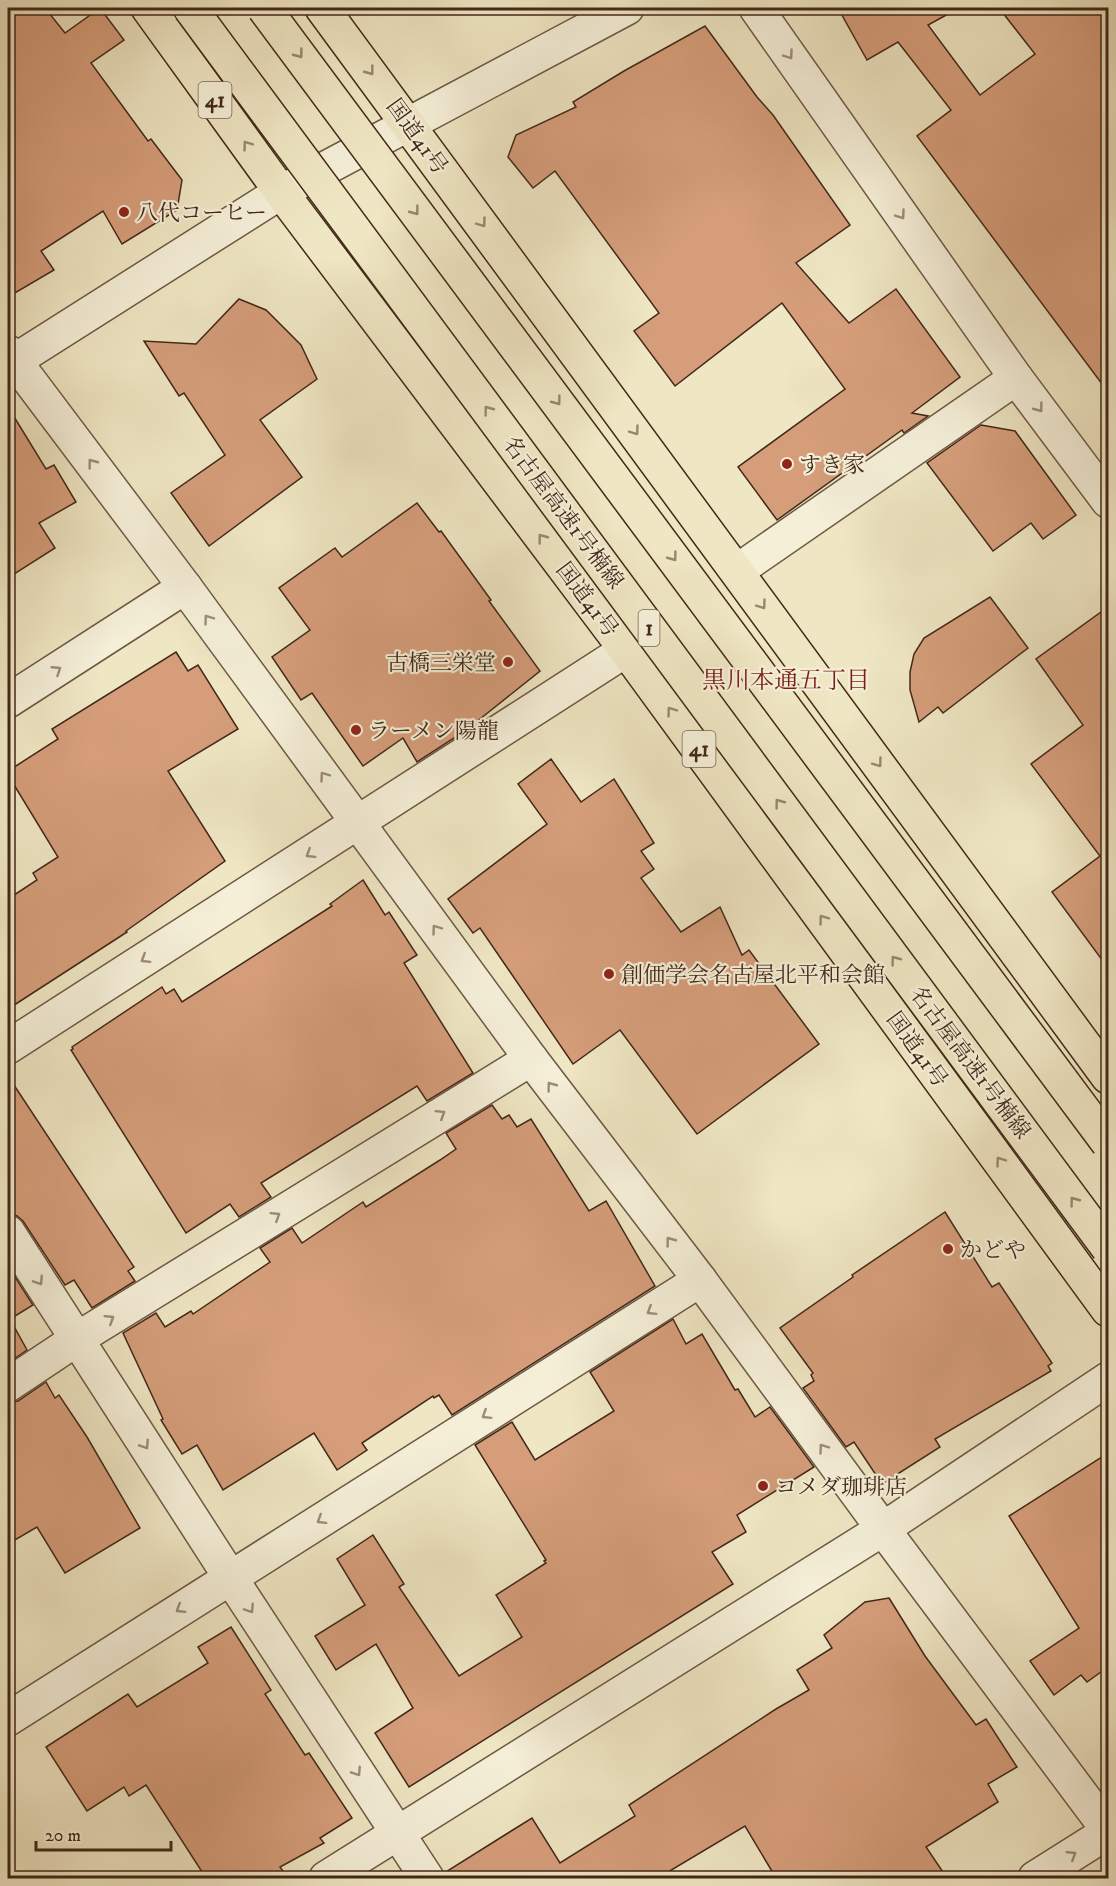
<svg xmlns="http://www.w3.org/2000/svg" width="1116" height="1886" font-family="'IM FELL DW Pica','Noto Serif JP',serif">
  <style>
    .building { fill: #d59d7a; stroke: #422819; stroke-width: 1.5 }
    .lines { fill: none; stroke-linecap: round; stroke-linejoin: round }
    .minor-casing { stroke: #6d5844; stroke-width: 36 }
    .tertiary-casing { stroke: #6d5844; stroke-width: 36 }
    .trunk-casing { stroke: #422819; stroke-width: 36 }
    .minor { stroke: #f5efd8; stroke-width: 33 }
    .tertiary { stroke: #f5efd8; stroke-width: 33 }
    .trunk { stroke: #efe6c3; stroke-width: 33 }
    .motorway-bridge-casing { stroke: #422819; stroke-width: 36; stroke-linecap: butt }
    .motorway-bridge { stroke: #efe6c3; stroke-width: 33 }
    .oneway { stroke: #98876e }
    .oneway2 { stroke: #9c8c78 }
    .poi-dot { fill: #8f2418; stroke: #f5efd8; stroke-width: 2 }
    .labels { text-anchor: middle; stroke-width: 4.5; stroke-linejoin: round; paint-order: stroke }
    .shield { fill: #f5efd8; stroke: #786452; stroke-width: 1.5 }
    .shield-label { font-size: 21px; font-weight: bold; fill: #422819 }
    .street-label { font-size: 22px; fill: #422819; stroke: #f5efd8 }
    .poi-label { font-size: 22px; fill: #422819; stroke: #f5efd8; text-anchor: start }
    .neighbourhood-label { font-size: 24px; fill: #7a1f14; stroke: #f5efd8 }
  </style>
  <rect width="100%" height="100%" fill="#efe6c3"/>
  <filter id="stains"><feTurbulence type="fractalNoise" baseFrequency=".00333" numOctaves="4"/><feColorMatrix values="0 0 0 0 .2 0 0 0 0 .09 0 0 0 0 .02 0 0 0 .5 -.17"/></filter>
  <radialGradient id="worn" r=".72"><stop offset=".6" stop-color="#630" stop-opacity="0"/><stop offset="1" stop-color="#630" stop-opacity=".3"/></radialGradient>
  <!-- building -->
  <g class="building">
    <path d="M8 8H45L65 33 100 8 124 40 91 63 148 141 151 139 182 180 177 210 122 244 103 211 41 251 54 270 8 297Z"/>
    <path d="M838 8H959L928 25 980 95 1035 54 999 8H1108V392L917 136 951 110 898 42 867 60Z"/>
    <path d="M705 26 757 97 773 115 850 225 796 263 849 323 896 289 960 377 912 413 928 416 904 433 902 430 777 520 738 467 845 389 782 303 675 386 634 331 659 313 555 171 533 188 508 157 516 135 576 107 573 102 624 71Z"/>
    <path d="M239 299 266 310 301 345 317 379 260 420 302 477 209 546 171 493 225 455 184 393 179 396 144 341 196 344Z"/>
    <path d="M8 407 46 469 54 465 76 502 39 523 55 548 8 578Z"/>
    <path d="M981 425 1015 431 1076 515 1043 539 1031 523 993 551 927 463Z"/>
    <path d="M417 503 439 532 441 531 491 600 489 601 540 671 465 731 417 762 403 738 363 766 312 693 301 700 272 657 310 630 279 588 335 548 342 557Z"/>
    <path d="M990 597 1028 648 943 713 938 707 919 722 910 690V672L914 654 924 638Z"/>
    <path d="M1108 607V968L1052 892 1100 856 1031 764 1083 725 1036 659Z"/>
    <path d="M176 652 188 671 198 665 238 729 168 771 225 861 126 931 127 932 8 1009V899L37 880 33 873 58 857 8 775V771L58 739 52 729Z"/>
    <path d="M551 759 581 802 614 779 654 843 641 851 654 869 641 878 681 932 720 907 742 955 749 950 819 1044 697 1134 620 1030 573 1064 480 928 473 933 448 899 547 824 518 784Z"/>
    <path d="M363 880 385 915 389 912 417 955 404 963 473 1073 427 1101 417 1086 261 1183 271 1197 239 1217 230 1204 186 1233 71 1050 73 1049 72 1047 162 987 166 994 174 989 182 1002 332 906 330 904Z"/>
    <path d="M8 1076 134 1267 128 1271 135 1281 92 1308 74 1280 65 1285 23 1221 17 1216 8 1213Z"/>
    <path d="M492 1105 502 1119 509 1115 517 1127 531 1119 589 1211 606 1201 655 1286 452 1415 439 1395 434 1398 433 1396 362 1443 367 1450 337 1470 314 1433 223 1490 197 1445 182 1454 161 1420 163 1419 123 1333 156 1313 165 1327 191 1311 193 1314 270 1262 260 1248 292 1228 302 1243 363 1202 366 1207 440 1160 456 1149 446 1133Z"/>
    <path d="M945 1212 992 1287 999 1283 1052 1363 1048 1366 1051 1371 935 1439 940 1447 882 1484 854 1442 846 1447 803 1388 814 1381 811 1375 813 1373 780 1328 853 1277 852 1275Z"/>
    <path d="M8 1266 33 1305 10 1319 27 1350 8 1363Z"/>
    <path d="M673 1319 686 1344 702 1334 735 1390 738 1389 755 1417 770 1407 814 1467 737 1515 746 1532 712 1552 733 1584 409 1787 375 1733 413 1708 376 1644 336 1670 315 1636 365 1605 337 1559 373 1535 404 1584 399 1587 459 1676 522 1637 496 1595 546 1563 544 1561 546 1560 475 1445 512 1422 535 1460 614 1411 590 1372Z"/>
    <path d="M46 1382 55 1398 59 1395 87 1437 140 1528 65 1573 37 1527 8 1544V1403L18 1401Z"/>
    <path d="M1108 1453V1675L1105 1669 1087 1682 1081 1675 1054 1695 1030 1661 1079 1628 1009 1516Z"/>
    <path d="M889 1598 925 1656 976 1725 986 1719 1017 1767 988 1784 998 1802 926 1847 947 1878H776L745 1826 658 1878H445L444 1873 532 1818 560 1863 635 1816 629 1805 776 1709 809 1690 797 1670 832 1648 824 1635 865 1602Z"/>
    <path d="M231 1627 271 1690 265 1694 305 1755 309 1753 352 1818 320 1838 324 1843 280 1867 288 1878H206L146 1785 129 1796 124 1787 87 1811 46 1747 128 1694 137 1707 208 1663 198 1647Z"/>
  </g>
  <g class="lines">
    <defs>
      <g id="minor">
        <path d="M756 8 1016 378 1108 501"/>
        <path d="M8 352 185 587 531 1059 700 1280 883 1529 1108 1830"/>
        <path d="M737 571 1016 378"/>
        <path d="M8 701 185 587"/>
        <path d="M8 1047 626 650"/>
        <path d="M8 1232 230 1577 427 1878"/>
        <path d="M8 1385 77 1339 531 1059"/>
        <path d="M8 1719 700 1280"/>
        <path d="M1035 1878 1108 1832"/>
      </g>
      <g id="tertiary">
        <path d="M8 365 281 192 627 8"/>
        <path d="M326 1878 883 1529 1108 1379"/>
      </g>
      <g id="trunk">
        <path d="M148 8 281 192 626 650 1108 1310"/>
        <path d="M322 8 1108 1077"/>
      </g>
    </defs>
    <!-- minor casing -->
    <use href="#minor" class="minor-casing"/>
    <!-- tertiary casing -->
    <use href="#tertiary" class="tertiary-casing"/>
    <!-- trunk casing -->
    <use href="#trunk" class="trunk-casing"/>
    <!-- minor -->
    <use href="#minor" class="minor"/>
    <!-- tertiary -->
    <use href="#tertiary" class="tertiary"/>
    <!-- trunk -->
    <use href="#trunk" class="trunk"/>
    <defs>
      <g id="motorway-bridge">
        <path d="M190 8 1108 1248"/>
        <path d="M264 8 1108 1143"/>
      </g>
    </defs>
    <!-- motorway-bridge casing -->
    <use href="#motorway-bridge" class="motorway-bridge-casing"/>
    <!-- motorway-bridge -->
    <use href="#motorway-bridge" class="motorway-bridge"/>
  </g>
  <!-- one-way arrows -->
  <defs><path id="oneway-chevron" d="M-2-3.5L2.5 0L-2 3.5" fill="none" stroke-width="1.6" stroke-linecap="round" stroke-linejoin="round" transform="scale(1.5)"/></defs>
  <g class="oneway">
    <use href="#oneway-chevron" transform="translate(299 54) rotate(53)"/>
    <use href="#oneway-chevron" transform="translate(370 71) rotate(53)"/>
    <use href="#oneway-chevron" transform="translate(247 145) rotate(-126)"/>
    <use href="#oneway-chevron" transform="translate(415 211) rotate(53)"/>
    <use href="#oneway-chevron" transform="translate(482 223) rotate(54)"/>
    <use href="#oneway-chevron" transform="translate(557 401) rotate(53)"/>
    <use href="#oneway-chevron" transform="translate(488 410) rotate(-127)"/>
    <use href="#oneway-chevron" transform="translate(635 431) rotate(54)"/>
    <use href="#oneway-chevron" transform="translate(542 538) rotate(-127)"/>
    <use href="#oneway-chevron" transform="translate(673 557) rotate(53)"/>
    <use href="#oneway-chevron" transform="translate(762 605) rotate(54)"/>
    <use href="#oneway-chevron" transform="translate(671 711) rotate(-126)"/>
    <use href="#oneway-chevron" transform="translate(878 763) rotate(54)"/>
    <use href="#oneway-chevron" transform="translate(779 803) rotate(-127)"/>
    <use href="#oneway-chevron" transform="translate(823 919) rotate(-126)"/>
    <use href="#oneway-chevron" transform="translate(895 960) rotate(-127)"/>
    <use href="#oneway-chevron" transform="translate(1000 1161) rotate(-126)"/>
    <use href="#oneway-chevron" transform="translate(1074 1201) rotate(-127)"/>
  </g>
  <g class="oneway2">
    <use href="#oneway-chevron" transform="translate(789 55) rotate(55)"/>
    <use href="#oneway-chevron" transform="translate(901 215) rotate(55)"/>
    <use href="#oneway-chevron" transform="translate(1039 408) rotate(53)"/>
    <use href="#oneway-chevron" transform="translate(92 463) rotate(-127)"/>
    <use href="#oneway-chevron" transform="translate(208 619) rotate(-126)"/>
    <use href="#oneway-chevron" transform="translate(57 670) rotate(-33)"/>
    <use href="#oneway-chevron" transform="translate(324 776) rotate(-126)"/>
    <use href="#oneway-chevron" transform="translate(310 854) rotate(148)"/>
    <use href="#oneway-chevron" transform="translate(436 929) rotate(-126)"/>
    <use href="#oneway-chevron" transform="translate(145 959) rotate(148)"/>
    <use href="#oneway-chevron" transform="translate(551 1086) rotate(-127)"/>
    <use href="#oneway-chevron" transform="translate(441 1114) rotate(-32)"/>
    <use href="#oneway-chevron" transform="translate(276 1216) rotate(-32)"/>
    <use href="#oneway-chevron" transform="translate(670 1241) rotate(-127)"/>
    <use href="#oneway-chevron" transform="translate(39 1281) rotate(57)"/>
    <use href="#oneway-chevron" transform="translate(651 1311) rotate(148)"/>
    <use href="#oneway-chevron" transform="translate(110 1319) rotate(-32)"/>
    <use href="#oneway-chevron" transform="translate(486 1415) rotate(148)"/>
    <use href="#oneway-chevron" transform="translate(145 1445) rotate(57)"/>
    <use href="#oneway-chevron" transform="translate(823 1448) rotate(-126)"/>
    <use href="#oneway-chevron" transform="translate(321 1520) rotate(148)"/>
    <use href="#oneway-chevron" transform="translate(180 1609) rotate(148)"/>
    <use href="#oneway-chevron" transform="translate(250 1609) rotate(57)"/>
    <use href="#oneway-chevron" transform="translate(357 1772) rotate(57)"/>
    <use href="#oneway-chevron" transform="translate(1072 1855) rotate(-32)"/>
  </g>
  <!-- markers -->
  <g class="poi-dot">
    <circle cx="124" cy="212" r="6"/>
    <circle cx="787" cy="464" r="6"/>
    <circle cx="508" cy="662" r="6"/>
    <circle cx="356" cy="730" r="6"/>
    <circle cx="609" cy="974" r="6"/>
    <circle cx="948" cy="1249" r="6"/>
    <circle cx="763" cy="1486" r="6"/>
  </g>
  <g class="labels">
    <!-- shield labels -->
    <g class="shield">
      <rect x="198.5" y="82" width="33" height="36" rx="4.5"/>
      <rect x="638.5" y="610" width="21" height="36" rx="4.5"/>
      <rect x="682.5" y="731" width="33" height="36" rx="4.5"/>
    </g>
    <g class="shield-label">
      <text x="215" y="107">41</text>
      <text x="649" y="635">1</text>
      <text x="699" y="756">41</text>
    </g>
    <!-- street labels -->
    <g class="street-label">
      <text transform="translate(418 136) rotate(54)" y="8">国道41号</text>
      <text transform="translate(564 512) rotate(53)" y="8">名古屋高速1号楠線</text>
      <text transform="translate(588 599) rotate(53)" y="8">国道41号</text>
      <text transform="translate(918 1049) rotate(54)" y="8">国道41号</text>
      <text transform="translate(971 1062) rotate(53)" y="8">名古屋高速1号楠線</text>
    </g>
    <!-- poi labels -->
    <g class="poi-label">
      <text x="136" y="220">八代コーヒー</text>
      <text x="799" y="472">すき家</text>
      <text x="496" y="670" text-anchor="end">古橋三栄堂</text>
      <text x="368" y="738">ラーメン陽龍</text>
      <text x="621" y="982">創価学会名古屋北平和会館</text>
      <text x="960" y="1257">かどや</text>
      <text x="775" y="1494">コメダ珈琲店</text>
    </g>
    <!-- neighbourhood labels -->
    <g class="neighbourhood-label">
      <text x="786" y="688">黒川本通五丁目</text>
    </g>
  </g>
  <!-- margin -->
  <rect width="1116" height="1886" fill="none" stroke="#efe6c3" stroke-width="30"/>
  <rect x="9" y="9" width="1098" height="1868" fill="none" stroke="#422819" stroke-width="3"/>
  <rect x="15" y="15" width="1086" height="1856" fill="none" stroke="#422819" stroke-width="1.5"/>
  <!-- scale -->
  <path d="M36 1841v9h135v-9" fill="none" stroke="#422819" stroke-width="3"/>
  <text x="45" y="1841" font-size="18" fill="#422819" stroke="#f5efd8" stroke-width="4.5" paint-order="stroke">20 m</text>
  <rect width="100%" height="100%" filter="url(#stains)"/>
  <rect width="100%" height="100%" fill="url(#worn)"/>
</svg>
